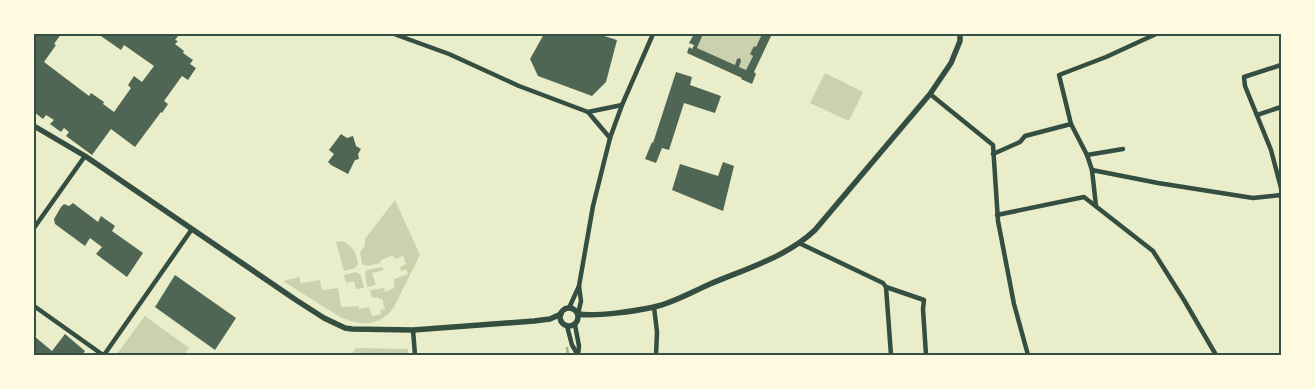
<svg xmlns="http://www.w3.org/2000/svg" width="1315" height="389" font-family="'Varela Round',sans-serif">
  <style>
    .green { fill: #cad2ad }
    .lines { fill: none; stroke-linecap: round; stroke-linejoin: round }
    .stream { stroke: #a3b18a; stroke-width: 2.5 }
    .building { fill: #4f6655 }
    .minor { stroke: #344e41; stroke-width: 4.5 }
    .tertiary { stroke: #344e41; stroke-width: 5.5 }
    .neatline { fill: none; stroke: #344e41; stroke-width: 2 }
  </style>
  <rect width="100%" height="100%" fill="#e9edc9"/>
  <!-- green -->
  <g class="green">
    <path d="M703 34H762L756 47 754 46 751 54 753 56 746 70 739 67 741 61 740 58 737 59 735 65 697 48Z"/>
    <path d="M825 73 863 92 849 121 810 103Z"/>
    <path d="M395 200 420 255 394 307C380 327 361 326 340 317L283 281 299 277 301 283 320 280 322 290 338 288 341 307 358 306 359 309 369 307 372 316 381 314 380 310 385 309 382 299H379L378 297 372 298 370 290 384 288 385 292 394 288V285L395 284 394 279 408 274 406 269 401 271 400 267 406 264 403 256 395 259 393 255 380 261 381 263 367 266 362 264 360 252 365 246V239Z"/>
    <path d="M343 241C353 247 356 252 358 264L355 268 344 271 336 242Z"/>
    <path d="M382 267 384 270 372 273 376 285 367 287 365 272 367 270Z"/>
    <path d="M356 272 361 275 364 288 356 289 354 281 346 283 344 275Z"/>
    <path d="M145 316 189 348 184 355H116Z"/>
    <path d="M356 348 408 349V355H351Z"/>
  </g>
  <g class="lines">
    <!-- stream -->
    <path class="stream" d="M567 348 568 355"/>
  </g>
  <!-- building -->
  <g class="building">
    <path d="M34 34H61L54 44 56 45 44 62 89 96 91 93 104 102 103 104 114 112 131 88 128 85 134 76 142 82 154 66 124 45 121 50 98 34H175L178 36 175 40 178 41 175 44 184 51 183 53 193 60 190 64 196 68 188 80 182 76 164 101 168 104 162 113 161 112 135 147 111 129 92 155 66 136 69 132 64 128 61 132 50 124 54 120 46 115 43 119 34 112Z"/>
    <path d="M544 34H598L617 40 606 82 592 96 538 76 530 59Z"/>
    <path d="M694 34H703L697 48 735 65 737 59 740 58 741 61 739 67 746 70 753 56 750 54 754 46 756 47 762 34H772L754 72 756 74 752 84 741 79 742 78 687 53 689 47 692 49 694 45 689 43Z"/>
    <path d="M676 72 692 77 690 85 721 96 715 113 684 103 669 150 662 148 656 163 645 159 652 142 653 143Z"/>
    <path d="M341 134 347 138 353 136 356 146 361 149 358 154 359 159 355 160 348 174 331 165 328 162 334 154 329 150Z"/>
    <path d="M723 162 734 166 723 211 672 190 680 164 718 176Z"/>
    <path d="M73 203 98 222 101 216 115 226 112 231 143 253 127 277 96 254 102 247 90 238 85 246 55 224 54 219 61 207 64 204 69 206Z"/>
    <path d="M175 275 236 318 215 350 155 307Z"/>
    <path d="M65 334 85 351 82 355H34V336L52 351Z"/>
  </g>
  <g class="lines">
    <!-- minor -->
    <g class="minor">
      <path d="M394 34 449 54 519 86 588 112 610 138"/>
      <path d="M1281 65 1244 77 1245 86 1271 150 1281 188"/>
      <path d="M930 94 993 145 998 221 1014 304 1028 355"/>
      <path d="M588 112 622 105"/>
      <path d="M1257 115 1281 107"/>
      <path d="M993 154 1020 142 1025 136 1071 124"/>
      <path d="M1087 155 1123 149"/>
      <path d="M1092 170 1158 183 1253 198 1281 195"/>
      <path d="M1096 206 1092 170 1087 155 1071 124 1059 75 1106 57 1156 34"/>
      <path d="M997 215 1084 197 1153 251 1184 300 1216 355"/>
      <path d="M34 228 85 156"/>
      <path d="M799 243 883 283 886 287 924 300 923 309 926 355"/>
      <path d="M886 287 891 355"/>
      <path d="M34 306 103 355"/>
      <path d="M654 307 657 332 656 355"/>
      <path d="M569 308 579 286"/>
      <path d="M578 314 581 301 579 286 593 206 610 138 622 105 653 34"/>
      <path d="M575 325 579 346 578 355"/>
      <path d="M567 326 572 345 578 355"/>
      <path d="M413 330 415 355"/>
      <path d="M104 355 192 229"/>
    </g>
    <!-- tertiary -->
    <g class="tertiary">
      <path d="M34 126 85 156 296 300 324 318 345 328 352 329 413 330 534 321 550 319 561 314"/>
      <circle cx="569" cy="317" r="9"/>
      <path d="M578 314C595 317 636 311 654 307 673 303 692 292 710 284 745 269 787 257 815 230L930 94 951 63 960 41V34"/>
    </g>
  </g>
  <!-- border -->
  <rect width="1315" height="389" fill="none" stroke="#fefae0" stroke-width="70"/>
  <rect x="35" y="35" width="1245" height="319" class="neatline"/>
</svg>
